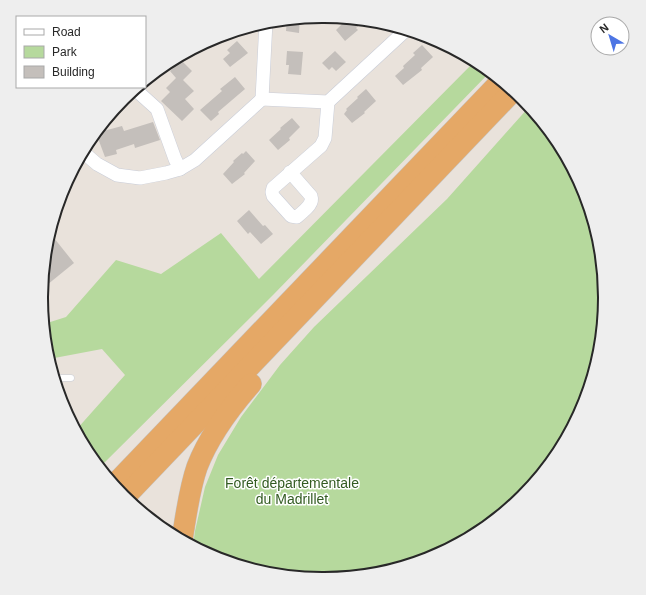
<svg xmlns="http://www.w3.org/2000/svg" width="646" height="595" font-family="Helvetica,sans-serif">
  <style>
    .green { fill: #b6d99d }
    .building { fill: #c4bfbb }
    .lines { fill: none; stroke-linecap: round; stroke-linejoin: round }
    .service-casing { stroke: #c9cdd8; stroke-width: 7 }
    .minor-casing { stroke: #c9cdd8; stroke-width: 14 }
    .trunk-casing { stroke: #c3c3c3; stroke-width: 22 }
    .service { stroke: #fff; stroke-width: 6 }
    .minor { stroke: #fff; stroke-width: 13 }
    .trunk { stroke: #e5a866; stroke-width: 21 }
    .labels { text-anchor: middle; stroke-width: 3; stroke-linejoin: round; paint-order: stroke }
    .park-label { font-size: 14px; fill: #325b21; stroke: #fff }
    .rim { fill: none; stroke: #282828; stroke-width: 2 }
  </style>
  <rect width="100%" height="100%" fill="#e9e2db"/>
  <!-- green -->
  <g class="green">
    <path d="M475 61 490 72 274 294 100 467 89 454 76 430 125 375 102 349 49 359 47 352 44 324 66 317 116 260 161 274 221 233 259 279Z"/>
    <path d="M529 107 557 141 583 190 599 243 604 298 599 353 583 405 557 454 522 497 479 532 431 558 378 574 323 579 268 574 215 557 193 546 195 531 205 487 218 455 241 417 280 365 314 327 447 199Z"/>
  </g>
  <!-- building -->
  <g class="building">
    <path d="M300 18 299 33 286 31 287 20Z"/>
    <path d="M348 18 365 20 356 28 358 30 345 41 336 30Z"/>
    <path d="M237 41 248 53 230 67 223 59 230 53 227 50Z"/>
    <path d="M422 45 433 57 421 68 422 70 403 85 395 76 404 68 403 66 415 55 413 53Z"/>
    <path d="M287 51 303 52 301 75 288 74 289 65H286Z"/>
    <path d="M335 51 346 62 336 71 332 67 329 70 322 63Z"/>
    <path d="M181 60 192 71 183 80 194 91 185 99 194 109 182 121 161 101 170 92 166 88 176 78 170 71Z"/>
    <path d="M235 77 245 89 218 112 219 114 211 121 200 110 222 91 220 89Z"/>
    <path d="M366 89 376 101 364 112 365 113 352 123 344 114 347 110 346 109 358 98 357 97Z"/>
    <path d="M292 118 300 127 289 138 290 140 278 150 269 140 281 129 280 128Z"/>
    <path d="M153 122 160 140 135 148 134 144 116 150 117 154 105 157 96 133 122 126 124 131Z"/>
    <path d="M246 151 255 161 244 173 245 174 232 184 223 174 234 162 233 161 242 153 243 154Z"/>
    <path d="M249 210 263 226 265 225 273 234 261 244 250 232 248 234 237 221Z"/>
    <path d="M50 233 74 263 42 289 47 242Z"/>
  </g>
  <g class="lines">
    <defs>
      <path id="service" d="M55 378H71"/>
      <g id="minor">
        <path d="M137 91 157 109 175 159 180 169"/>
        <path d="M262 99 328 102 406 30"/>
        <path d="M262 99 266 22"/>
        <path d="M83 152 97 164 117 175 140 178 166 173 180 169 195 160 262 99"/>
        <path d="M290 172 311 196C314 205 303 211 297 217L291 216 273 196 272 192 273 188 321 146 325 138 328 102"/>
      </g>
      <g id="trunk">
        <path d="M114 485 501 81"/>
        <path d="M125 497 513 91"/>
        <path d="M182 540C186 516 189 490 197 467 209 436 229 409 251 384"/>
      </g>
    </defs>
    <!-- service casing -->
    <use href="#service" class="service-casing"/>
    <!-- minor casing -->
    <use href="#minor" class="minor-casing"/>
    <!-- trunk casing -->
    <use href="#trunk" class="trunk-casing"/>
    <!-- service -->
    <use href="#service" class="service"/>
    <!-- minor -->
    <use href="#minor" class="minor"/>
    <!-- trunk -->
    <use href="#trunk" class="trunk"/>
  </g>
  <g class="labels">
    <!-- park labels -->
    <g class="park-label">
      <text x="292" y="488">Forêt départementale<tspan x="292" dy="16">du Madrillet</tspan></text>
    </g>
  </g>
  <!-- crop -->
  <path d="M0 0H646V595H0ZM322 23H324A274 274 0 0 1 598 297V298A274 274 0 0 1 324 572H322A274 274 0 0 1 48 298V297A274 274 0 0 1 322 23Z" fill="#eee" fill-rule="evenodd"/>
  <path class="rim" d="M322 23H324A274 274 0 0 1 598 297V298A274 274 0 0 1 324 572H322A274 274 0 0 1 48 298V297A274 274 0 0 1 322 23Z"/>
  <!-- legend -->
  <rect x="16" y="16" width="130" height="72" fill="#ffffff" stroke="#a9a9a9"/>
  <rect x="24" y="29" width="20" height="6" fill="#ffffff" stroke="#a9a9a9"/>
  <text x="52" y="36" font-size="12" fill="#282828">Road</text>
  <rect x="24" y="46" width="20" height="12" fill="#b6d99d" stroke="#a9a9a9"/>
  <text x="52" y="56" font-size="12" fill="#282828">Park</text>
  <rect x="24" y="66" width="20" height="12" fill="#c4bfbb" stroke="#a9a9a9"/>
  <text x="52" y="76" font-size="12" fill="#282828">Building</text>
  <!-- north arrow -->
  <g transform="translate(610 36) rotate(322)"><circle r="19" fill="#ffffff" stroke="#a9a9a9"/>
  <path d="M0-3L7 15L0 10L-7 15Z" fill="#4d75e4"/>
  <text y="-6" font-size="11" font-weight="bold" text-anchor="middle" fill="#282828">N</text>
  </g>
</svg>
